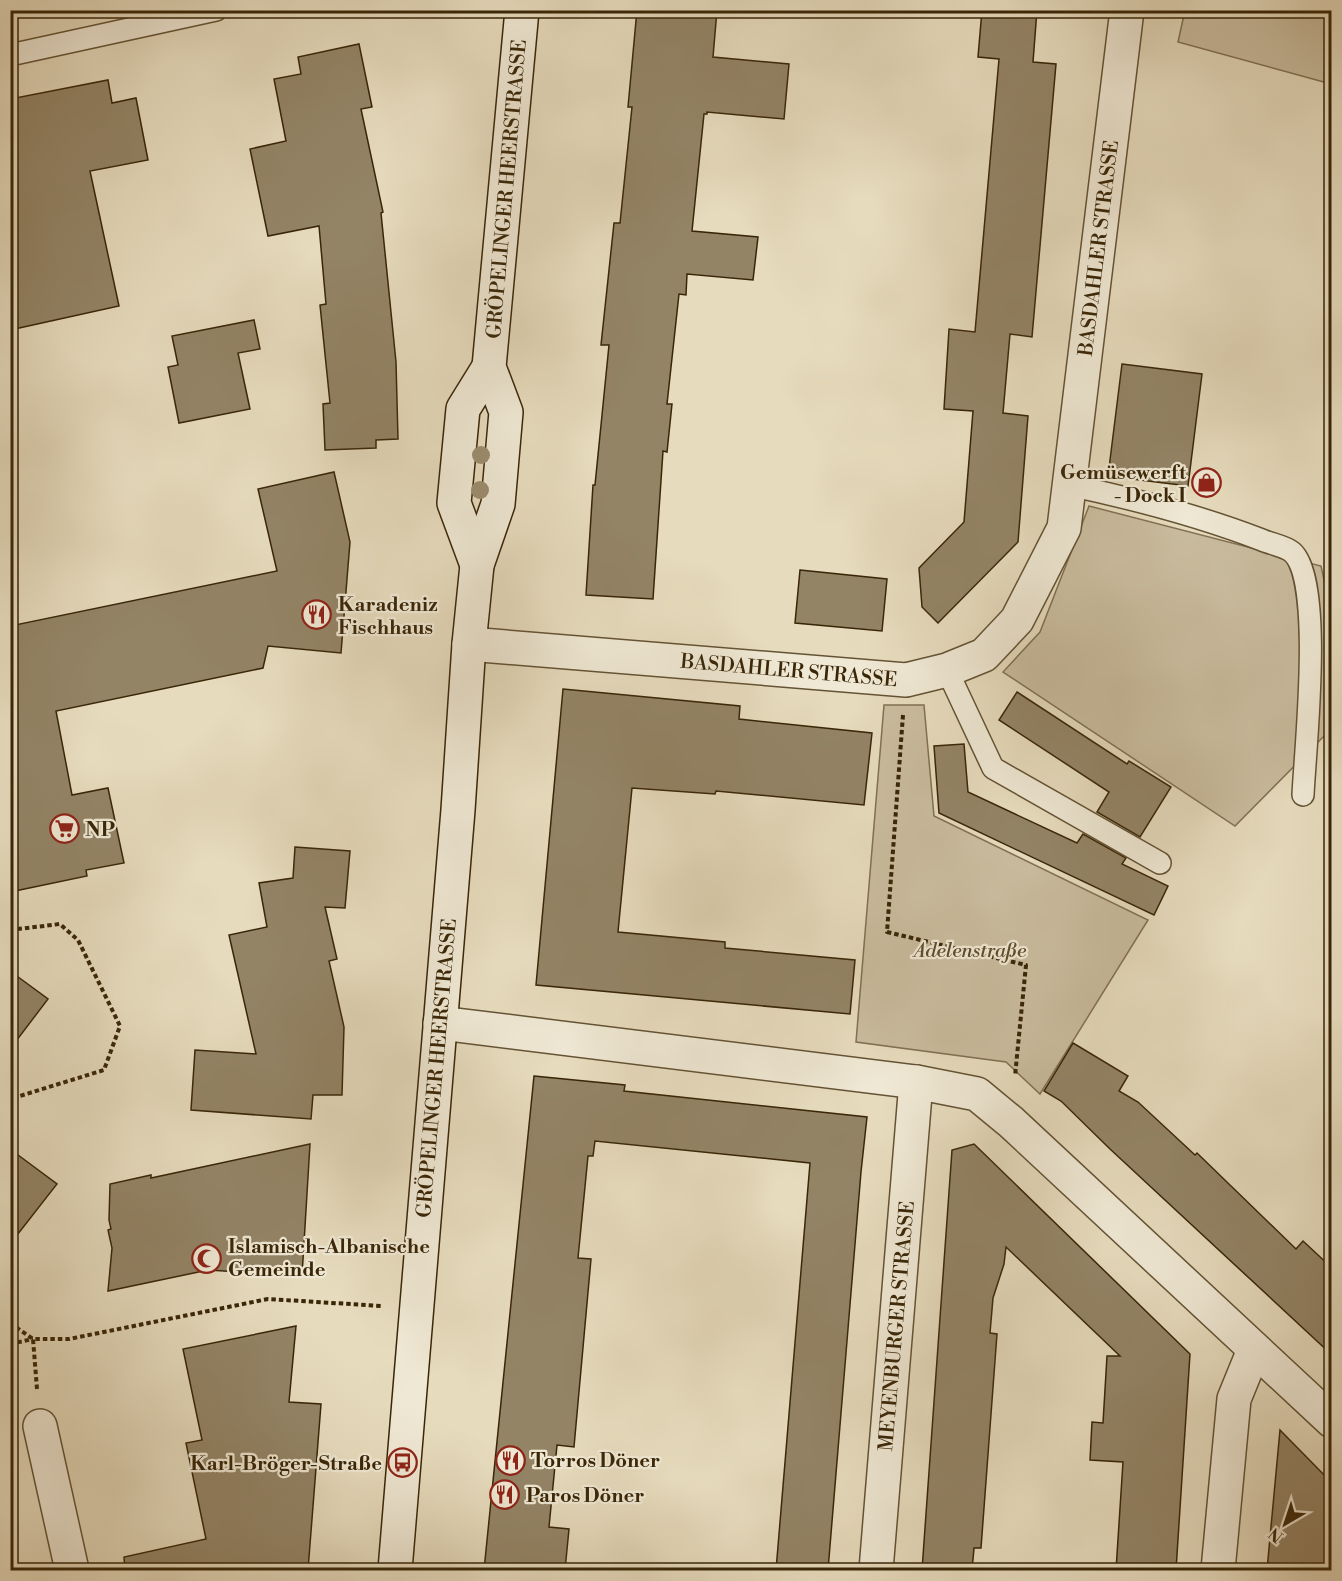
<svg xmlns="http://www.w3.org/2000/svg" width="1342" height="1581" font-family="'Libre Bodoni',serif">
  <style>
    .green { fill: #c9bc9e; stroke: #817152; stroke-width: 1.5 }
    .building { fill: #938466; stroke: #392607; stroke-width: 1.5 }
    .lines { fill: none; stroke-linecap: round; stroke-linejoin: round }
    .service-casing { stroke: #645334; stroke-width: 24 }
    .minor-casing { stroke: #645334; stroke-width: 36 }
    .secondary-casing { stroke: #392607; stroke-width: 36 }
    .path { stroke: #392607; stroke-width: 4; stroke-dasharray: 4.5 3; stroke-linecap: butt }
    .service { stroke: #efe8d4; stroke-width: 21 }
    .minor { stroke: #efe8d4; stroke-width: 33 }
    .secondary { stroke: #efe8d4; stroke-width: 33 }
    .tree { fill: #9b8c6e }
    .labels { text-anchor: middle; stroke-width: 4.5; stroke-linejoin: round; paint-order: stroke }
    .street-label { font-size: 20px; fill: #392607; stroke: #efe8d4 }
    .poi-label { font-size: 20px; font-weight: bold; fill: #392607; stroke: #efe8d4; text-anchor: start }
    .park-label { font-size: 20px; font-style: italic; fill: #5d4c2d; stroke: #efe8d4 }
  </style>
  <rect width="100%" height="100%" fill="#e6dbbd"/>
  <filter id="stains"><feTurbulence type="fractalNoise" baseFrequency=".00333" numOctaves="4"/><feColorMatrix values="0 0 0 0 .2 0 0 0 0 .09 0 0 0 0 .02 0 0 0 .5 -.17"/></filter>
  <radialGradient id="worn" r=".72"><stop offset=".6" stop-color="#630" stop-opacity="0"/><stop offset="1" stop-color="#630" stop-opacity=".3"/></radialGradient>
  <!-- green -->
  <g class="green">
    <path d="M1185 10 1331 11V84L1178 42Z"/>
    <path d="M1089 506 1321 566 1331 612V729L1235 826 1003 672 1040 632Z"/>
    <path d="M884 705H924L934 816 1148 920 1040 1094 1006 1062 856 1042Z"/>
  </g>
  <!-- building -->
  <g class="building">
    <path d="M637 10H717L713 57 789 64 784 119 707 112V114H704L692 231 758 237 753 280 687 274 686 295 679 294 667 404H672L667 452 663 451 653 599 586 595 593 485H595L609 345H601L614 223H620L632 107H628Z"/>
    <path d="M982 10H1037L1033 62 1056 64 1032 337 1010 334 1003 413 1028 416 1018 542 938 623 922 607 919 568 964 522 973 411 944 409 949 329 975 332 999 59 978 57Z"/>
    <path d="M359 44 372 107 361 109 383 212 381 213 396 362 398 439 376 440V448L325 450 323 404 330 403 320 305 326 304 319 226 268 236 250 149 286 141 274 79 301 74 298 57Z"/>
    <path d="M108 80 112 103 136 98 148 160 90 171 119 306 10 330V99Z"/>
    <path d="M254 320 260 349 238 353 250 409 179 423 168 367 178 365 172 336Z"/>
    <path d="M1122 364 1202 374 1188 486 1108 476Z"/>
    <path d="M334 472 350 542 341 653 268 646 263 668 56 711 72 795 108 788 124 863 86 870 87 876 10 892V626L277 571 258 489Z"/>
    <path d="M800 570 887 579 882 631 795 623Z"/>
    <path d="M563 689 740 706 739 719 872 733 864 805 716 791 715 794 632 788 618 932 725 942V948L855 960 850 1014 536 985Z"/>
    <path d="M1017 692 1127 764 1129 761 1171 787 1140 837 1097 812 1109 792 999 720Z"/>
    <path d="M964 744 968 792 1077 843 1083 834 1126 858 1122 864 1168 886 1154 915 939 813 934 746Z"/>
    <path d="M295 847 350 851 345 908 325 907 337 959 329 961 344 1027 342 1095H313L311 1119 191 1110 195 1050 256 1054 229 935 267 927 259 883 293 878Z"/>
    <path d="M10 971 48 999 10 1049Z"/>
    <path d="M1073 1043 1128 1076 1119 1091 1138 1102 1195 1155 1197 1153 1296 1249 1303 1241 1332 1268V1355L1110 1149 1061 1101 1044 1091Z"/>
    <path d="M534 1076 625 1085 624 1091 867 1117 861 1172 828 1570H776L810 1163 595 1141 593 1156H588L578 1258 591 1259 574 1447 557 1445 549 1527 569 1529 565 1570H484Z"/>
    <path d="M310 1144 302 1276 208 1270 108 1291 112 1248 108 1230 111 1229 109 1220 110 1184 151 1175V1178Z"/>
    <path d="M974 1144 1190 1354 1176 1570H1116L1123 1462 1090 1460 1092 1422 1103 1423 1107 1356H1120L1006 1247 1004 1264 993 1298 990 1333 997 1334 981 1548H974L972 1570H922L952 1150Z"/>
    <path d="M10 1149 57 1184 10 1244Z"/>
    <path d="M296 1326 289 1402 321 1404 308 1570H125L124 1557 206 1539 186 1443 202 1440 183 1349Z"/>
    <path d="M1280 1430 1332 1483V1567L1323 1566 1322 1570H1267Z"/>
  </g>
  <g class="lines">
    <defs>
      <g id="service">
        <path d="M10 55 216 10"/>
        <path d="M1069 485C1135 499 1200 516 1262 540 1271 544 1285 546 1292 552 1324 580 1305 750 1303 795"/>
        <path d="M947 670 993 768 1160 863"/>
      </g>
      <g id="minor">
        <path d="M469 644 906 680 947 670 984 655 1017 620 1064 528 1127 10"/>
        <path d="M440 1023 916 1082 977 1094 1011 1122 1332 1421"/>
        <path d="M40 1426 72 1570"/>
        <path d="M876 1570 916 1082"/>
        <path d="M1218 1570 1234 1399 1254 1350"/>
      </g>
      <g id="secondary">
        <path d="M477 565 454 503 463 409 489 367"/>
        <path d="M395 1570 458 810 469 644 477 565 498 504 506 412 489 367 522 10"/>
      </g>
    </defs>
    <!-- service casing -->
    <use href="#service" class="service-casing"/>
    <!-- minor casing -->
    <use href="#minor" class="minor-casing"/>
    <!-- secondary casing -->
    <use href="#secondary" class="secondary-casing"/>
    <!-- path -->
    <g class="path">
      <path d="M903 715 887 932 1026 965 1015 1076"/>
      <path d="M10 930 60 924 78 940 120 1026 104 1070 10 1099"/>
      <path d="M10 1323 33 1339"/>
      <path d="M10 1344 33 1339"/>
      <path d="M37 1389 33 1339H69L268 1299 382 1306"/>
    </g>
    <!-- service -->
    <use href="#service" class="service"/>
    <!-- minor -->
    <use href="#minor" class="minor"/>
    <!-- secondary -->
    <use href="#secondary" class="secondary"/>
  </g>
  <!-- trees -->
  <g class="tree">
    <circle cx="481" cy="455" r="9"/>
    <circle cx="480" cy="490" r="9"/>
  </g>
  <!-- icons -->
  <defs>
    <symbol id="shop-ring" viewBox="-11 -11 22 22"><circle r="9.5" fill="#efe8d4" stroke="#8f2418" stroke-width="1.5"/><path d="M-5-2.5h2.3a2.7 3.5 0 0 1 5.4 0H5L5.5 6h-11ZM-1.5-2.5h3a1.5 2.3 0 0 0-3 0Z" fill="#8f2418"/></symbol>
    <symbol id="restaurant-ring" viewBox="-11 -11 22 22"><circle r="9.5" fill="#efe8d4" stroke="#8f2418" stroke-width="1.5"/><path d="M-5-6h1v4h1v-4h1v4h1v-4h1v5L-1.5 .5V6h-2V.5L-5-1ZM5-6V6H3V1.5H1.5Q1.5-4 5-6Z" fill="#8f2418"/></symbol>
    <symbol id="supermarket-ring" viewBox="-11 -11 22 22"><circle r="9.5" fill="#efe8d4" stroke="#8f2418" stroke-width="1.5"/><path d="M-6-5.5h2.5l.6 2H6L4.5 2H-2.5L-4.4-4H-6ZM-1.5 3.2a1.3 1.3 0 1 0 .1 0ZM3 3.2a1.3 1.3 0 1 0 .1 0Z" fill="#8f2418"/></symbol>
    <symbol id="mosque-ring" viewBox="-11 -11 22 22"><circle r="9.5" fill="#efe8d4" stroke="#8f2418" stroke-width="1.5"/><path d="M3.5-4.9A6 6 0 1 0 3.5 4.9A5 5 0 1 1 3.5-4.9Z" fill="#8f2418"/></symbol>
    <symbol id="bus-ring" viewBox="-11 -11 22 22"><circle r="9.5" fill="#efe8d4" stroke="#8f2418" stroke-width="1.5"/><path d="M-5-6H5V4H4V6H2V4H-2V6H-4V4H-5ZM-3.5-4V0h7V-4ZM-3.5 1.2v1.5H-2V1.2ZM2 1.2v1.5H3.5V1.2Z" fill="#8f2418"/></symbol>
  </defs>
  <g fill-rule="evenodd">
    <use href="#shop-ring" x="1190" y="466" width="33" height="33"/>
    <use href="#restaurant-ring" x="300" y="598" width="33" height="33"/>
    <use href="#supermarket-ring" x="48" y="812" width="33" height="33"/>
    <use href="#mosque-ring" x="190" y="1242" width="33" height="33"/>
    <use href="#restaurant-ring" x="494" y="1444" width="33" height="33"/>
    <use href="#bus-ring" x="386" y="1446" width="33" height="33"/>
    <use href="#restaurant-ring" x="488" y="1478" width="33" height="33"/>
  </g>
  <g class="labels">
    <!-- street labels -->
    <g class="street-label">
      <text transform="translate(506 189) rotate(-85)" y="7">GRÖPELINGER HEERSTRASSE</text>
      <text transform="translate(1098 248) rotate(-83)" y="7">BASDAHLER STRASSE</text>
      <text transform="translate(789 670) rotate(5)" y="7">BASDAHLER STRASSE</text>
      <text transform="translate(436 1068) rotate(-85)" y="7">GRÖPELINGER HEERSTRASSE</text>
      <text transform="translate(896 1326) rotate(-85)" y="7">MEYENBURGER STRASSE</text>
    </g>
    <!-- poi labels -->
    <g class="poi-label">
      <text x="1186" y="479" text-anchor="end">Gemüsewerft<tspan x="1186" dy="23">- Dock I</tspan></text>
      <text x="338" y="611">Karadeniz<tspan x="338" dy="23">Fischhaus</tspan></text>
      <text x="85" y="836">NP</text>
      <text x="228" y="1253">Islamisch-Albanische<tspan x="228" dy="23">Gemeinde</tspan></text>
      <text x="531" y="1467">Torros Döner</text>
      <text x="382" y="1470" text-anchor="end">Karl-Bröger-Straße</text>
      <text x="526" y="1502">Paros Döner</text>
    </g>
    <!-- park labels -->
    <g class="park-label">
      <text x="970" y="957">Adelenstraße</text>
    </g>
  </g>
  <!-- margin -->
  <rect width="1342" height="1581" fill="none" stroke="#e6dbbd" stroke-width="36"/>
  <rect x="12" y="12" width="1318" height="1557" fill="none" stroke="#392607" stroke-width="3"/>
  <rect x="18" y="18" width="1306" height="1545" fill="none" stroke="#392607" stroke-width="1.5"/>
  <!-- north arrow -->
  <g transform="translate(1285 1524) rotate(219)" stroke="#efe8d4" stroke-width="4.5" paint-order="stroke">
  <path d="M0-4.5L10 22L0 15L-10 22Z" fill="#392607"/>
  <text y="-9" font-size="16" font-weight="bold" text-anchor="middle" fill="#392607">N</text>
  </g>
  <rect width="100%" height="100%" filter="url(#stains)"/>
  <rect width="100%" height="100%" fill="url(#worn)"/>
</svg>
